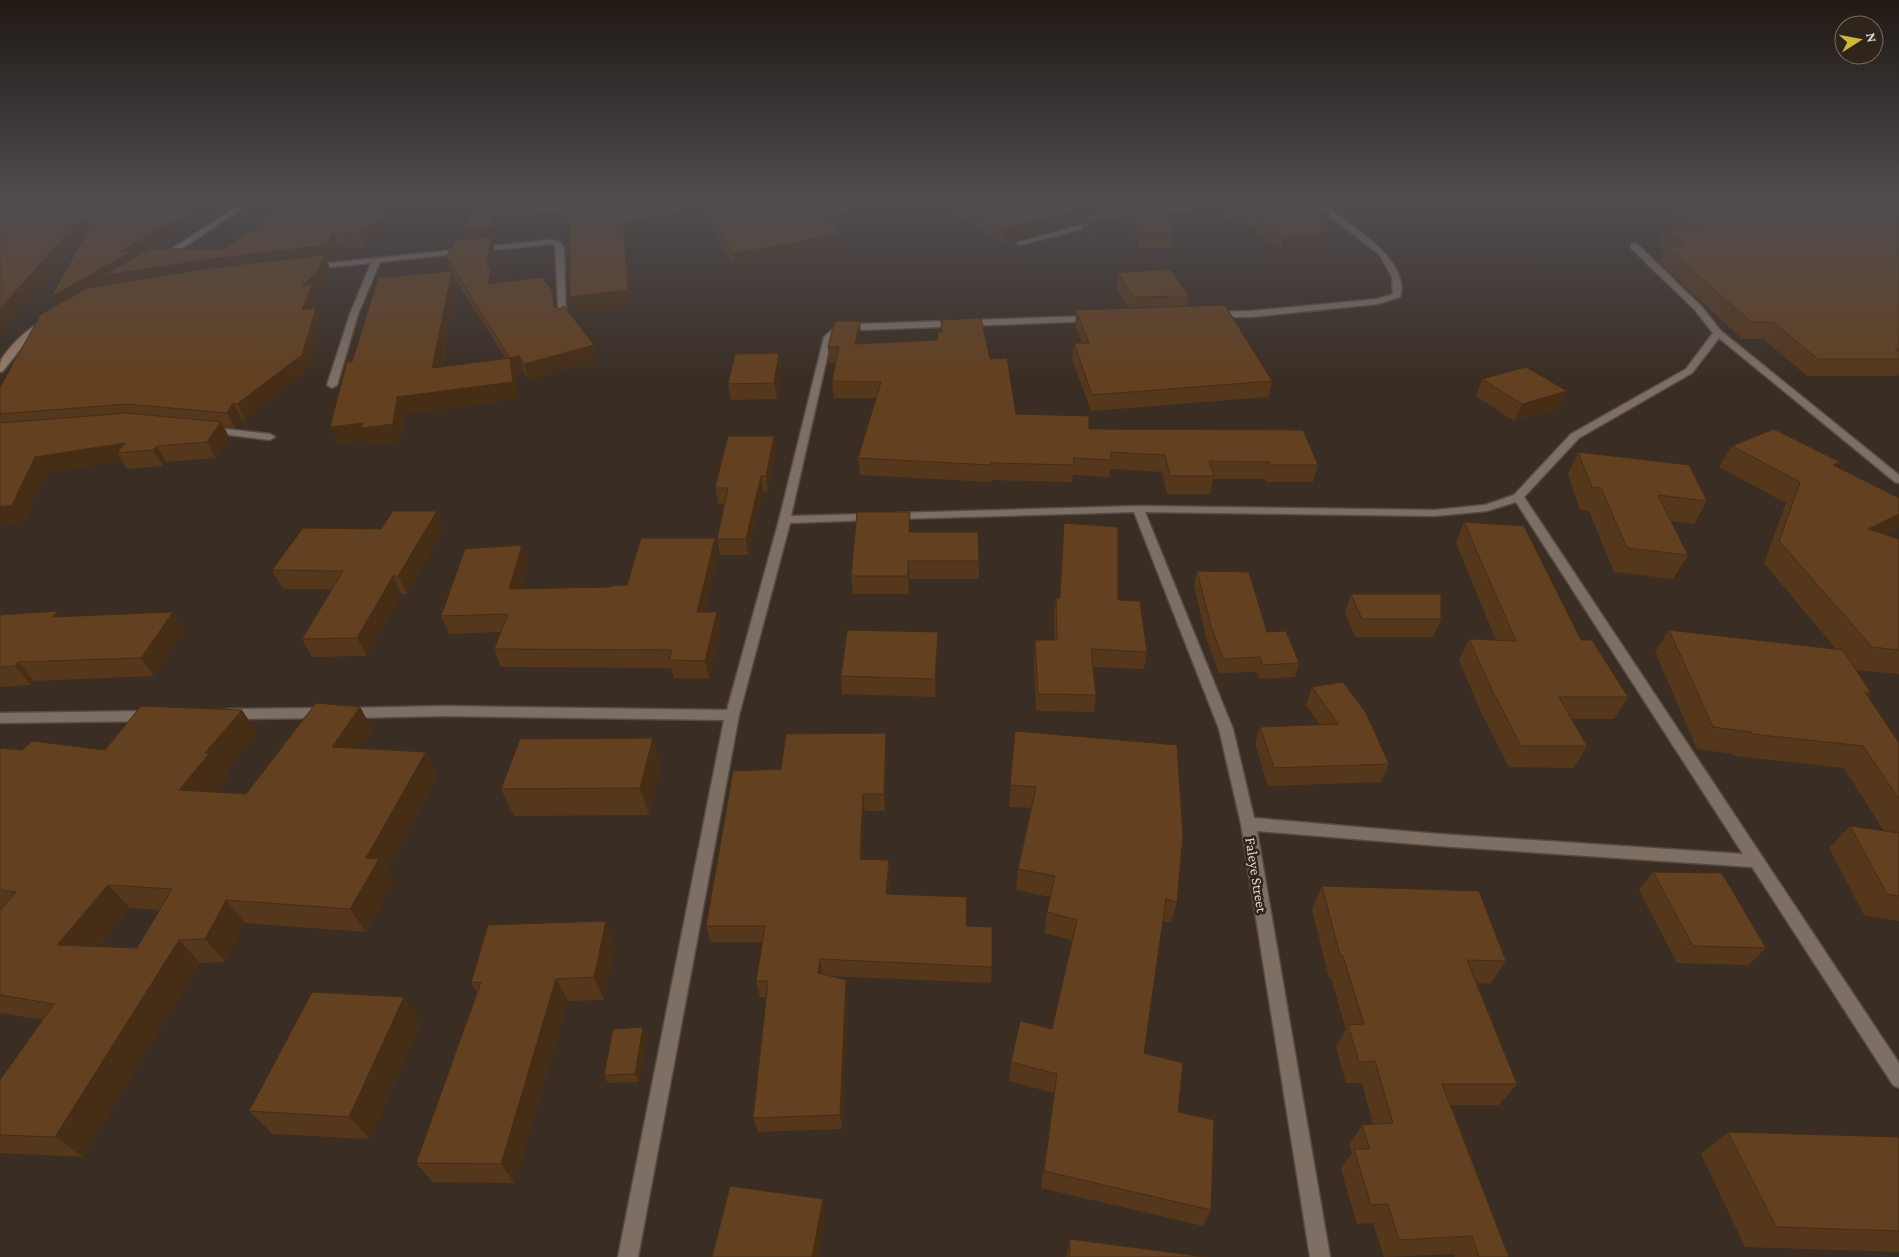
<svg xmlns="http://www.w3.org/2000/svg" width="1899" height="1257" font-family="'Crimson Pro',serif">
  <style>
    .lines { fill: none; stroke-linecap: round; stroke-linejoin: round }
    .street-casing { stroke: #564c44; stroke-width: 3 }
    .secondary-casing { stroke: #564c44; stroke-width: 3 }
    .street { fill: #7d6f64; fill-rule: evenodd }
    .secondary { fill: #977a66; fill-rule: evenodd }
    .wall { fill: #55371c; fill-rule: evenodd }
    .shaded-wall { fill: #452d16 }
    .building { fill: #634020; stroke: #452d16; fill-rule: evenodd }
    .labels { text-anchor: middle; stroke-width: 5; stroke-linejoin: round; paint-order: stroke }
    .near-street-label { font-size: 15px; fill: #dfd7d1; stroke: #30251b }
  </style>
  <rect width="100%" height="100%" fill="#3a2e24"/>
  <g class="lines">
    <defs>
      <g id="street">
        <path d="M1206 202H1225L1150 215 1146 213Z"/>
        <path d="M1311 202H1319C1344 221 1412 259 1400 297L1378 304 1251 317H1211L1210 315 1214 312 1251 311 1377 299 1393 294 1392 277 1379 254Z"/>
        <path d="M1098 220H1101V224L1020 245 1016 243Z"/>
        <path d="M550 240 561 242 564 248 566 322 559 320 555 246 550 244 380 262 358 314 337 385 332 388 327 385 350 314 371 263 312 269 308 267 309 265Z"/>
        <path d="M1631 244H1637L1701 306 1721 331 1899 475V483L1895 482 1719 338 1692 373 1579 438 1524 497 1899 1063V1088L1893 1085 1752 867 1439 846 1257 831 1330 1257H1310L1241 824 1219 729 1134 512 895 519 889 516 895 513 1138 506 1435 510 1485 505 1514 495 1571 434 1686 369 1713 333 1695 310 1631 248ZM1516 502 1743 854 1439 834 1254 818 1233 729 1145 512 1435 516 1487 511Z"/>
        <path d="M1091 316 1094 317V321L860 330 838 334 831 340 791 516 872 514 878 517 872 520 790 523 739 715 638 1257H618L724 720 445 716 347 718 342 717 340 713 342 709 347 708 445 706 727 710 779 520 824 337 832 330 860 324Z"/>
        <path d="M209 427 270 434 275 437 270 440 205 432 204 430Z"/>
        <path d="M324 708 329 709 331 713 329 717 324 718 229 719 224 718 222 714 224 710 229 709Z"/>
        <path d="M149 711 154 712 156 716 154 720 149 721 0 723V713Z"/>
      </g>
      <g id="secondary">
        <path d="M244 202H252L166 259 159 257Z"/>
        <path d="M43 322 47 325 46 327 22 347 3 371 0 372C0 368 0 364 1 360 9 347 28 327 43 322Z"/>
      </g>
    </defs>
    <!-- street casing -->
    <use href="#street" class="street-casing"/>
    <!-- secondary casing -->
    <use href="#secondary" class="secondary-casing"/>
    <!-- street -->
    <use href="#street" class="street"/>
    <!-- secondary -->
    <use href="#secondary" class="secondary"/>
  </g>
  <!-- wall -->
  <g class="wall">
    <path d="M0 202H237L155 249H224L284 215 303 202H1162L1174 234 1172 248H1139L1133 229 1090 237 1082 231V223L1003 244 942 207 891 218 888 216 838 229 843 248 789 259 735 268 706 221 626 238 632 306 574 313 570 297 569 225 497 232 496 243 493 244 495 251 493 272 496 283 556 306 557 308 594 345 598 361 529 380 524 372 515 374V373L518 399 404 414 400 441 369 445 367 440 338 444 352 362 451 271 446 257 463 239 460 232 475 204 415 205 367 248 339 247 334 260 327 261 330 269 323 287 316 294 318 299 315 309 322 323 309 370 245 419H242L235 428 224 427 229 437 216 458 166 462 163 466 127 469 122 461 46 473 24 521 0 526V387L56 305 85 235 0 334ZM454 278 506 359 442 367 457 286Z"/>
    <path d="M1214 202H1316L1327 226 1331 244 1281 251 1248 225 1240 226 1213 206Z"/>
    <path d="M1384 202H1462L1398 212Z"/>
    <path d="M1693 202H1899V374L1898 376H1807L1763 339H1742L1659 262 1664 251 1656 245 1664 230 1674 229 1667 225 1674 210H1690Z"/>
    <path d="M1118 273 1189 296 1187 306 1272 381 1268 397 1091 411 1072 359 1074 343H1082L1075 326 1076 310 1129 309 1116 289Z"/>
    <path d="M941 320 990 359 1016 414 1089 429 1318 465 1313 482H1266L1265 479H1213L1210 494H1167L1162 472 1110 469 1109 477 1073 475 1072 482 991 480V482L860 475 858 458 876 398H834L832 381 836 363H829L828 347 861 337 860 344 937 340V332H941Z"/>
    <path d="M779 353 781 369 777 399 731 400 728 384Z"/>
    <path d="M1482 379 1560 408 1514 421 1476 396Z"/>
    <path d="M1732 446 1840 462 1837 467 1898 528 1884 535 1899 539V674L1856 670 1871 693 1868 696 1899 743V921L1864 915 1829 848 1850 826 1884 831 1844 768 1735 756 1733 754 1697 749 1655 652 1669 630 1836 649 1764 563 1786 503 1719 467Z"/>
    <path d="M776 451 768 491 763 492 748 555H720L717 539 725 504H718L715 488Z"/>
    <path d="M1578 452 1707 501 1694 524 1671 521 1688 555 1673 579 1614 572 1589 511 1580 510 1568 474Z"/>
    <path d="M1464 522 1581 640 1628 697 1614 719H1571L1587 746 1574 768 1509 767 1480 710 1459 660 1469 639 1496 640 1456 543Z"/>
    <path d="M1064 523 1118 600 1147 652 1144 669 1093 667 1096 695 1094 712 1036 711 1034 657 1035 640H1055L1054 615 1056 598H1059Z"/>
    <path d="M444 528 407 594H401L367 656 312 657 302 639 332 589H283L272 570Z"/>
    <path d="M911 532 979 561V579H909V594H853L851 576Z"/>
    <path d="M522 545 528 562 521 589 610 587 627 585 718 555 705 612H717L721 630 709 679 674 678 671 668 501 667 494 649 501 632 449 634 441 616Z"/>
    <path d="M1197 571 1267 632 1299 663 1295 677 1259 679 1256 672 1219 673 1207 641 1194 585Z"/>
    <path d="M1351 594 1441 619 1433 637H1355L1345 612Z"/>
    <path d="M57 611 61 616 185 630 154 676 34 681 31 685 0 687V615Z"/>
    <path d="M938 632V650L935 697 842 694 841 676Z"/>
    <path d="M1312 687 1389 764 1381 782 1268 786 1255 744 1260 727 1320 725 1306 705Z"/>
    <path d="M360 707 373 731 361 748 426 752 438 776 387 870 394 882 366 932 245 923 225 962 200 963 83 1157 0 1153V1080L43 1020 0 1013V748L22 750H105L258 733 225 774 227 777 215 792 246 794ZM130 908 160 910 137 948 99 947Z"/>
    <path d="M1015 731 1177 902 1171 923 1163 921 1144 1053 1178 1112 1211 1210 1203 1226 1041 1188 1054 1093 1009 1081 1011 1062 1052 1029 1072 940 1044 933 1047 912 1050 897 1016 890 1018 869 1031 808 1009 807Z"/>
    <path d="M887 750 885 811H865L862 859 889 860 890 877 889 894 966 926 992 967 991 983 828 976 848 996 842 1129 758 1132 753 1118 766 997H760L756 981 763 942H711L706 926 781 769Z"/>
    <path d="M661 764 649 815 514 816 501 789Z"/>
    <path d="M1653 872 1766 948 1749 965 1677 963 1639 890Z"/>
    <path d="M1322 886 1506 961 1490 984 1477 983 1517 1084 1499 1105H1451L1509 1257H1455L1454 1254 1384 1257 1373 1223 1357 1224 1341 1169 1352 1153 1349 1145 1362 1125 1373 1124 1362 1083H1346L1336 1047 1346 1029 1331 978H1329L1312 909Z"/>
    <path d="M615 944 604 1000 568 1001 515 1183 433 1182 416 1163 477 992 471 983Z"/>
    <path d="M421 1022 370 1139 273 1134 249 1111Z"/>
    <path d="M647 1036 639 1082 608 1083 604 1075Z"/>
    <path d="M1728 1132 1899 1137V1252L1745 1247 1701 1154Z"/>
    <path d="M1070 1239 1206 1257H1066Z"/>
  </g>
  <!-- shaded-wall -->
  <g class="shaded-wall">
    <path d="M208 202H237L138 259 140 265 333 232 339 247 334 260 327 261 330 269 323 287 316 294 318 299 309 325 113 291 109 283 59 311 51 297 121 251Z"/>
    <path d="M397 202H414L415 205 367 248 361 233Z"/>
    <path d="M885 202H888V216L826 232 825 218Z"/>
    <path d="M896 202H942V207L891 218 890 204Z"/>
    <path d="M1106 202H1157L1083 217 1082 223 1003 244V229Z"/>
    <path d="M1401 202H1462L1398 212Z"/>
    <path d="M704 207 706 221 626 238 632 306 574 313 570 297 623 223Z"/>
    <path d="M569 211 572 225 497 232 496 243 493 244 495 251 493 272 496 282 493 300 488 284 487 267 465 246 460 232 493 217Z"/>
    <path d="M1250 212 1248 225 1240 226 1243 213Z"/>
    <path d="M1330 214 1327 227 1313 216Z"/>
    <path d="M1135 215 1133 229 1090 237 1092 223Z"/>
    <path d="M82 217 89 230 0 334V309Z"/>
    <path d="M1334 231 1331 244 1281 251 1284 238Z"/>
    <path d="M842 233 843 248 789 259 735 268 733 253Z"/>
    <path d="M452 271 457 286 438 384 432 368Z"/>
    <path d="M552 290 556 306 558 322 554 306Z"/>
    <path d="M316 308 322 323 309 370 245 419 237 404Z"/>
    <path d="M860 321 861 337 856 360 855 344Z"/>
    <path d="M594 345 598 361 529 380 524 364Z"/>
    <path d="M779 353 781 369 777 399 774 383Z"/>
    <path d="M519 356 524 372 515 374 510 358Z"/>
    <path d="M510 358 515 374 518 399 404 414 400 441 369 445 367 440 338 444 330 427 397 397Z"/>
    <path d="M1567 391 1560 408 1514 421 1522 404Z"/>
    <path d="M233 403 242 419 235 428 227 413Z"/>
    <path d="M221 422 229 437 216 458 207 442Z"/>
    <path d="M774 436 776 451 768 491 766 476Z"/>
    <path d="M125 443 117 453 122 461 46 473 24 521 0 526V507L35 457Z"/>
    <path d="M157 446 166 462 163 466 153 450Z"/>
    <path d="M1840 462 1826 483 1833 465Z"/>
    <path d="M761 476 763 492 748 555 746 539Z"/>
    <path d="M437 511 444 528 407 594 398 576Z"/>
    <path d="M1899 514V526L1898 528 1852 551 1868 529Z"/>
    <path d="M715 538 718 555 701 630 697 612Z"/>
    <path d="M522 545 528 562 516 607 509 589Z"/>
    <path d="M908 561 909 579V594L908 576Z"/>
    <path d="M393 576 401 594 367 656 357 638Z"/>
    <path d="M57 611 71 630 53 617Z"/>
    <path d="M173 612 185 630 154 676 141 658Z"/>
    <path d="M717 612 721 630 709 679 705 661Z"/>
    <path d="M938 632V650L935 697V679Z"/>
    <path d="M18 662 34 681 31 685 15 666Z"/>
    <path d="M360 707 373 731 346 770 332 747Z"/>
    <path d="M242 710 258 733 225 774 227 777 198 814 179 790 205 753Z"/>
    <path d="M886 733 887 750 885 811 884 794Z"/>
    <path d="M653 738 661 764 649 815 640 788Z"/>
    <path d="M426 752 438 776 387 870 394 882 366 932 350 909 366 858Z"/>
    <path d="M863 794 865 811 862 876 860 859Z"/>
    <path d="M889 860 890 877 887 911 886 894Z"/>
    <path d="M108 885 130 908 81 968 57 945Z"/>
    <path d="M226 900 245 923 225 962 205 939Z"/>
    <path d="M606 921 615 944 604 1000 594 977Z"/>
    <path d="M179 940 200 963 83 1157 55 1137Z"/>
    <path d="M820 959 822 975 818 973Z"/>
    <path d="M556 979 568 1001 515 1183 501 1164Z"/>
    <path d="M846 980 848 996 842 1129 840 1115Z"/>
    <path d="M404 997 421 1022 370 1139 349 1117Z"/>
    <path d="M643 1027 647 1036 639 1082 635 1074Z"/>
    <path d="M823 1199 826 1213 818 1257H812Z"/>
  </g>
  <!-- building -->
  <g class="building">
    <path d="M0 202H208L121 251H133L51 297 92 223 82 217 0 309Z"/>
    <path d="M303 202H397L361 233 333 232 328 245 211 259 105 275 150 249H224L273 215H284Z"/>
    <path d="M476 202H885L825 218 842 233 788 244 733 253 704 207 623 223 628 290 570 297 569 211 493 217 492 229 460 232Z"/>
    <path d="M958 202H1106L1003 229Z"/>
    <path d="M1154 202H1162L1174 234H1141L1135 215 1092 223 1083 217 1117 208Z"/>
    <path d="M1228 202H1316L1330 214 1313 216 1334 231 1284 238 1250 212 1243 213Z"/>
    <path d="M1705 202H1870L1899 222V349H1895L1899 352V359H1818L1773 322H1751L1666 247 1687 246 1664 230 1701 228 1674 210 1715 209Z"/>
    <path d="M1885 202H1899V212Z"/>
    <path d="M491 237 487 267H492L488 284 542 277 552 290 554 306 559 309 564 306 594 345 524 364 519 356 510 358 446 257 456 240Z"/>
    <path d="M325 255 317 273 302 286 312 285 302 310 316 308 302 355 237 404 233 403 227 413 127 404 0 414V387L41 314 87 288 212 268Z"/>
    <path d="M1170 269 1189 296 1133 297 1118 273Z"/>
    <path d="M452 271 432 368 510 358 513 382 397 397 393 424 361 428 363 423 330 427 347 361 352 362 378 278Z"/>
    <path d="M1225 305 1272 381 1092 395 1074 343H1089L1076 310Z"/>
    <path d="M981 318 990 359 1007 358 1016 414 1089 416V429L1303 430 1318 465H1270L1269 462 1209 461 1214 476H1170L1165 455 1111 452V460L1073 458 1074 465 991 463V465L858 458 881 382 832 381 839 347H828L834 323 837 321H860L855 344 938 340 937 332H942L941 320Z"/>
    <path d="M779 353 774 383 728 384 735 354Z"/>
    <path d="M1526 367 1567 391 1522 404 1482 379Z"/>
    <path d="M127 413 221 422 207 442 157 446 153 450 117 453 125 443 35 457 12 505 0 507V423Z"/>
    <path d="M1774 429 1840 462 1833 465 1899 498V514L1868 529 1899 539V650L1872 647 1779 541 1800 482 1732 446Z"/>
    <path d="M728 436H774L766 476H761L746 539H717L728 488H715Z"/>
    <path d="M1578 452 1689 465 1707 501 1658 495 1688 555 1627 548 1601 488 1592 487Z"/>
    <path d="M393 511H437L398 576H393L357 638 302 639 343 571 272 570 303 528 381 529Z"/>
    <path d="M857 512H910L909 532H978L979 561H908V576H851Z"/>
    <path d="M1464 522 1524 526 1581 640H1592L1628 697H1559L1587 746H1521L1491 688 1469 639 1516 641Z"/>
    <path d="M1064 523 1118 527V600L1140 601 1147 652 1091 649 1096 695 1038 694 1035 640H1057L1056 598H1060Z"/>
    <path d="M641 538H715L697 612H717L705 661 669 660 672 650 494 649 508 614 441 616 465 549 522 545 509 589 610 587 611 586 627 585Z"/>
    <path d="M1197 571 1249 572 1267 632 1286 631 1299 663 1263 665 1260 657 1223 659 1211 626Z"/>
    <path d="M1351 594H1441V619H1362Z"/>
    <path d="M57 611 53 617 173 612 141 658 18 662 15 666 0 667V615Z"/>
    <path d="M847 630 938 632 935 679 841 676Z"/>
    <path d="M1669 630 1843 650 1871 693 1865 692 1899 743V799L1863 746 1752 734 1751 732 1713 727Z"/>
    <path d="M1343 682 1366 713 1389 764 1274 768 1260 727 1338 724 1312 687Z"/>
    <path d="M316 703 360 707 332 747 426 752 366 858 379 859 350 909 226 900 205 939 179 940 55 1137 0 1135V1080L54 1004 0 995V910L16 892 0 890V748L22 750 32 741 105 750 141 706 242 710 205 753 209 754 179 790 246 794ZM108 885 172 889 137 948 57 945Z"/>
    <path d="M1015 731 1177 745 1183 834 1177 902 1166 899 1144 1053 1183 1063 1178 1112 1214 1120 1211 1210 1044 1171 1057 1074 1011 1062 1020 1021 1052 1029 1077 920 1047 912 1055 876 1018 869 1036 787 1010 785Z"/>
    <path d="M886 733 884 794H863L860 859 889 860 886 894 967 897 966 926 992 927V967L820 959 818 973 846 980 840 1115 753 1118 768 981H756L765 926H706L733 771 781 769 786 734Z"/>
    <path d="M653 738 640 788 501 789 520 739Z"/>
    <path d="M1850 826 1899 833V896L1887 894Z"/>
    <path d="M1653 872 1722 873 1766 948 1693 946Z"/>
    <path d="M1322 886 1479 891 1506 961 1467 960 1517 1084H1442L1509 1257H1479L1472 1236 1399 1240 1388 1204 1371 1205 1354 1149H1370L1362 1125 1393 1123 1375 1061 1359 1062 1348 1025 1364 1024 1343 956 1340 955Z"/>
    <path d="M606 921 594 977 556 979 501 1164 416 1163 481 982 471 983 488 925Z"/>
    <path d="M312 992 404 997 349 1117 249 1111Z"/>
    <path d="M643 1027 635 1074 604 1075 613 1029Z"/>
    <path d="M1728 1132 1899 1137V1231L1776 1227Z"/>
    <path d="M730 1186 823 1199 812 1257H712Z"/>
    <path d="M1070 1239 1206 1257H1069Z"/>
  </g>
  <!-- sky -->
  <linearGradient id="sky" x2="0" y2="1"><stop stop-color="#201914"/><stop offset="0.53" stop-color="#4f4c50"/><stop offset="1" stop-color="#4f4c50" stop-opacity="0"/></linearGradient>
  <rect width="1899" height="378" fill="url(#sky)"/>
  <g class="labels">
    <!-- near-street labels -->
    <g class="near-street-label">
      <text transform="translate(1256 875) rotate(81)" y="5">Faleye Street</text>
    </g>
  </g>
  <!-- north arrow -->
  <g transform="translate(1859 40) rotate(79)"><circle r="24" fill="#30251b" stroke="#766c64"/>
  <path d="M0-4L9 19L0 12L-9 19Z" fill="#ccb939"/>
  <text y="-8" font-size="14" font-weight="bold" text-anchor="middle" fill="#dfd7d1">N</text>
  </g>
</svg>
